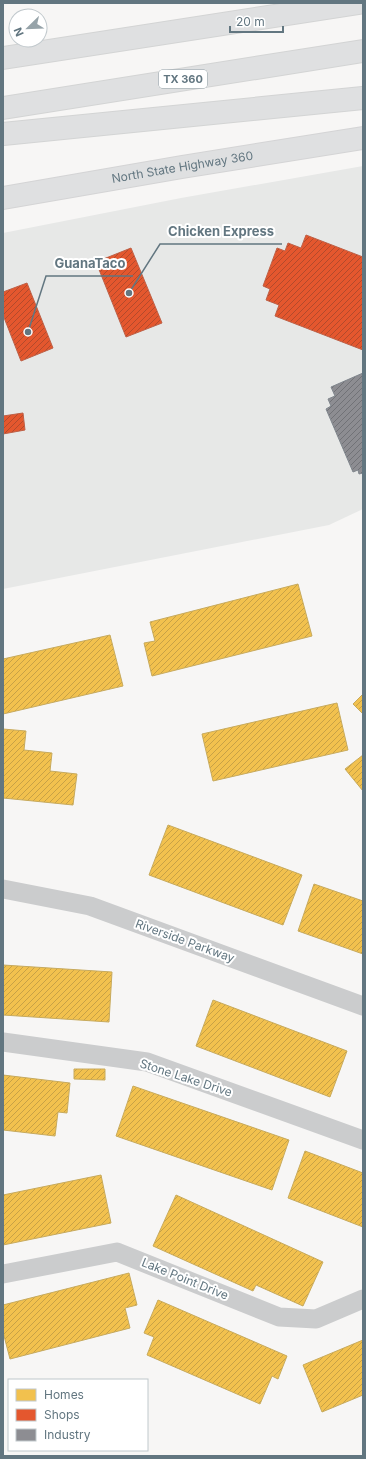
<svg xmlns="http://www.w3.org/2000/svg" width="366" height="1459" font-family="Inter,sans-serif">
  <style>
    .built { fill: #e7e8e7 }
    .homes { fill: url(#homes-hatch); stroke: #c7aa5d }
    .shops { fill: url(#shops-hatch); stroke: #bd6047 }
    .industry { fill: url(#industry-hatch); stroke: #80868d }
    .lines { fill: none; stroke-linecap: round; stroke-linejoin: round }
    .major-casing { stroke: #d4d4d5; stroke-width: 24 }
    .highway-casing { stroke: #d3d4d4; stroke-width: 24 }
    .minor { stroke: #cbcccd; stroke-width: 19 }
    .major { stroke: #dfe0e1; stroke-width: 22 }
    .highway { stroke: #dfe0e1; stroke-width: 22 }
    .labels { text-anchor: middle; stroke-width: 4; stroke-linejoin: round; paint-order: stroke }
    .shield { fill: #fff; stroke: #919fa6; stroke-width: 1 }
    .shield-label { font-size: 11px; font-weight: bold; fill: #627680 }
    .street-label { font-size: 12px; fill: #627680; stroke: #fff }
    .leader { fill: none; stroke: #627680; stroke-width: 1.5 }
    .callout-dot { fill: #627680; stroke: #fff; stroke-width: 1.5 }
    .callout-label { font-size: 13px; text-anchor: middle; font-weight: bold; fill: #627680; stroke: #fff; stroke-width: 4; stroke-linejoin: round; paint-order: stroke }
  </style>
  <defs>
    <pattern id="homes-hatch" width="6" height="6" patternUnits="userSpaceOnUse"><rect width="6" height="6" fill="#f2c14e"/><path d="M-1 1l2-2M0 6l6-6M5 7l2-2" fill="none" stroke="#c7a146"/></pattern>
    <pattern id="shops-hatch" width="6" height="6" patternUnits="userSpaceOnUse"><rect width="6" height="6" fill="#e4572e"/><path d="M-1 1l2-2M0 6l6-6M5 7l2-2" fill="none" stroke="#b24a2c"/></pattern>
    <pattern id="industry-hatch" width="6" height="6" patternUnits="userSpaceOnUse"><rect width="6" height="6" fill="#8d8d92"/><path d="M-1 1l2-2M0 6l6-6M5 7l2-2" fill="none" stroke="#717277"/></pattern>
  </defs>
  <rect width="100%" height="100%" fill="#f7f6f5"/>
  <!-- built -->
  <path class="built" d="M363 166V509L329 525 3 589V233L181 198Z"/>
  <!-- homes -->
  <g class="homes">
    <path d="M298 584 312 636 152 676 144 643 155 641 150 622Z"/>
    <path d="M110 635 123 686 3 714V659Z"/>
    <path d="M363 694V714L353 704Z"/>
    <path d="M337 703 348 750 213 781 202 734Z"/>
    <path d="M3 729 26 731 24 750 52 753 50 771 77 774 73 805 3 798Z"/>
    <path d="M363 755V791L345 769Z"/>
    <path d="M168 825 302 875 283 925 149 875Z"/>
    <path d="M314 884 363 901V954L298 931Z"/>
    <path d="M3 965 112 972 109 1022 3 1015Z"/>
    <path d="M213 1000 347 1051 330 1097 196 1046Z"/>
    <path d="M74 1069H105V1080L74 1079Z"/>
    <path d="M3 1075 70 1083 67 1113 58 1112 55 1136 3 1130Z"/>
    <path d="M133 1086 289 1140 272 1190 116 1136Z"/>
    <path d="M305 1151 363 1173V1227L288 1198Z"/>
    <path d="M101 1175 111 1223 3 1245V1195Z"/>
    <path d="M176 1195 323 1262 303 1306 256 1285 253 1291 153 1246Z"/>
    <path d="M129 1273 137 1305 125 1308 130 1328 10 1359 3 1332V1305Z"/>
    <path d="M158 1300 287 1356 278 1379 272 1376 260 1404 147 1355 154 1337 144 1333Z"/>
    <path d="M363 1340V1395L322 1412 303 1365Z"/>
  </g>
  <!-- shops -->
  <g class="shops">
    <path d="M306 235 363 257V350L275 316 279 305 266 300 270 289 263 286 277 248 285 251 288 243 301 248Z"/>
    <path d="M131 248 162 323 126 337 96 262Z"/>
    <path d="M27 283 53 348 21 361 3 315V292Z"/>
    <path d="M23 413 25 430 3 434V416Z"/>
  </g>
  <!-- industry -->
  <path class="industry" d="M363 373V473L359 474 358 470 353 472 326 409 331 406 328 399 335 396 331 387Z"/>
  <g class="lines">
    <defs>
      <g id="major">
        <path id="s1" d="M3 198 182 167 363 138"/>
      </g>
      <g id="highway">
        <path d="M3 58 359 3"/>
        <path d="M3 108 363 51"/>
        <path d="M3 134 363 98"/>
      </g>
    </defs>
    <!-- major casing -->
    <use href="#major" class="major-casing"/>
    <!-- highway casing -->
    <use href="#highway" class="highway-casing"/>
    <!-- minor -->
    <g class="minor">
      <path d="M3 889 90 906 363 1006"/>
      <path d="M3 1042 147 1062 363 1140"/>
      <path d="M3 1274 117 1252 279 1317 316 1319 363 1299"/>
    </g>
    <!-- major -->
    <use href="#major" class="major"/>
    <!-- highway -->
    <use href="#highway" class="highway"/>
  </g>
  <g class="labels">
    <!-- shield labels -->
    <rect class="shield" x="159" y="70" width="48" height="18" rx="3"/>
    <g class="shield-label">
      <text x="183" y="83">TX 360</text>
    </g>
    <!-- street labels -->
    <g class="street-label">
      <text dy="4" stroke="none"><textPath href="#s1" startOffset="182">North State Highway 360</textPath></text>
      <text transform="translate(185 941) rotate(20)" y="4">Riverside Parkway</text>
      <text transform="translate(186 1078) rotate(18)" y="4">Stone Lake Drive</text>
      <text transform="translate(185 1279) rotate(22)" y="4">Lake Point Drive</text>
    </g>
  </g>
  <!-- callouts -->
  <path class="leader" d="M129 293L160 244H282M28 332L46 276H133"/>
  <g class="callout-dot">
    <circle cx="129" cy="293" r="4"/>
    <circle cx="28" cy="332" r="4"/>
  </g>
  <g class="callout-label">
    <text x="221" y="236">Chicken Express</text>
    <text x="90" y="268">GuanaTaco</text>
  </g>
  <!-- border -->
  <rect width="366" height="1459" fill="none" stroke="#627680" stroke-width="8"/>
  <!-- legend -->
  <rect x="8" y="1379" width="140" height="72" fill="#ffffff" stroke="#c0c8cc"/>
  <rect x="16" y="1389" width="20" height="12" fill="#f2c14e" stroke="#c0c8cc"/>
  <text x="44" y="1399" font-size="12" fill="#627680">Homes</text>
  <rect x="16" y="1409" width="20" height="12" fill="#e4572e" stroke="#c0c8cc"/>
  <text x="44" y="1419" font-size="12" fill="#627680">Shops</text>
  <rect x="16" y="1429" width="20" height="12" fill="#8d8d92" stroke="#c0c8cc"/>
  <text x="44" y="1439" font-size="12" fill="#627680">Industry</text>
  <!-- north arrow -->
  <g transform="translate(28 28) rotate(247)"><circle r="19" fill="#ffffff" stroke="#c0c8cc"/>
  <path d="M0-3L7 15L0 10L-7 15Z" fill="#96a3a9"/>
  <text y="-6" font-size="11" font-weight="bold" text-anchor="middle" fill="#627680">N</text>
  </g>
  <!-- scale -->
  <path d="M230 26v6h53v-6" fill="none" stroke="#627680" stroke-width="2"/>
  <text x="236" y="26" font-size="12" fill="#627680" stroke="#ffffff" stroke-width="3" paint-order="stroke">20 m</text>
</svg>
